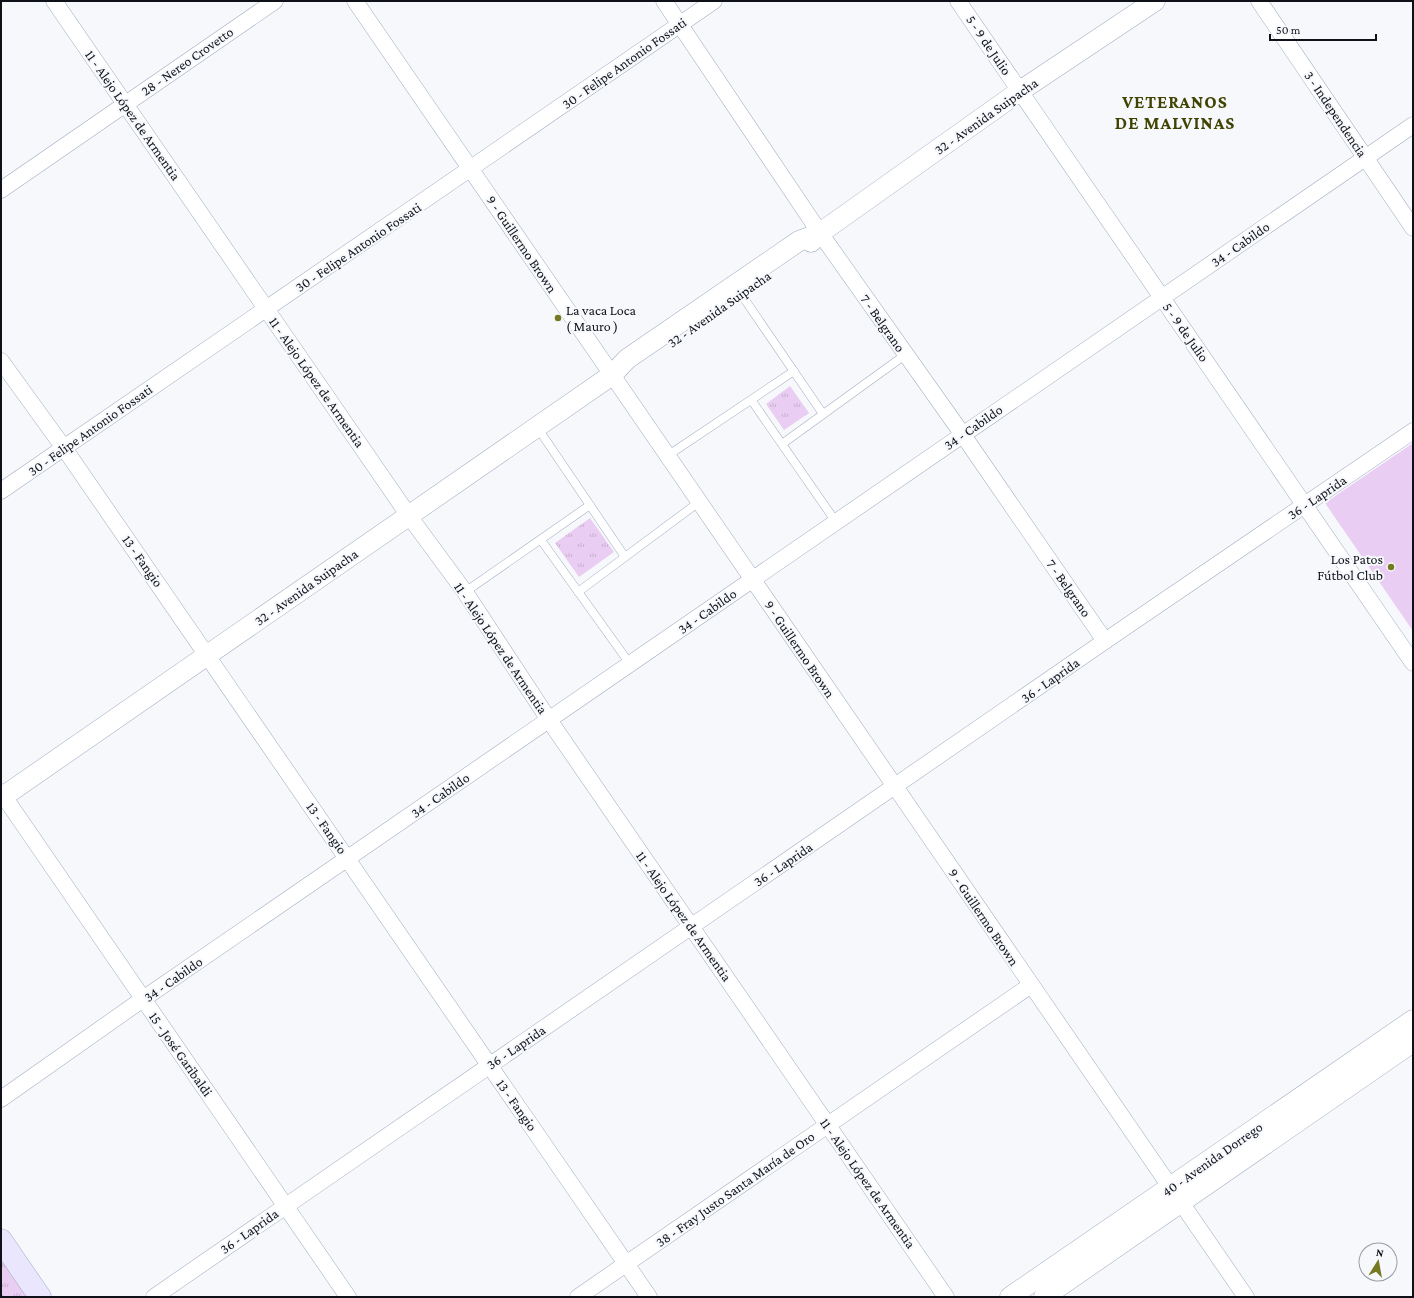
<svg xmlns="http://www.w3.org/2000/svg" width="1414" height="1298" font-family="'Crimson Pro',serif">
  <style>
    .grass { fill: url(#grass-tufts) }
    .pitch { fill: #eacdf2 }
    .lines { fill: none; stroke-linecap: round; stroke-linejoin: round }
    .service-casing { stroke: #a2aec0; stroke-width: 9 }
    .minor-casing { stroke: #a2aec0; stroke-width: 17 }
    .tertiary-casing { stroke: #a2aec0; stroke-width: 21 }
    .secondary-casing { stroke: #a2aec0; stroke-width: 23 }
    .path { stroke: #7d8085; stroke-width: 2.5; stroke-dasharray: 2 2; stroke-linecap: butt }
    .service { stroke: #fff; stroke-width: 8 }
    .minor { stroke: #fff; stroke-width: 16 }
    .tertiary { stroke: #fff; stroke-width: 20 }
    .secondary { stroke: #e9e6fe; stroke-width: 22 }
    .poi-dot { fill: #747922; stroke: #f6f8fc; stroke-width: 1.5 }
    .labels { text-anchor: middle; stroke-width: 4; stroke-linejoin: round; paint-order: stroke }
    .street-label { font-size: 14px; fill: #0e1218; stroke: #f6f8fc }
    .poi-label { font-size: 14px; fill: #0e1218; stroke: #f6f8fc; text-anchor: start }
    .district-label { font-size: 18px; font-weight: bold; letter-spacing: 1px; fill: #414303; stroke: #f6f8fc }
  </style>
  <defs>
    <pattern id="grass-tufts" width="24" height="20" patternUnits="userSpaceOnUse"><rect width="24" height="20" fill="#eacdf2"/><path d="M3 7l-1-3M5 7V3M7 7l1-3M15 17l-1-3M17 17v-4M19 17l1-3" fill="none" stroke="#c8afcf"/></pattern>
  </defs>
  <rect width="100%" height="100%" fill="#f6f8fc"/>
  <!-- grass -->
  <g class="grass">
    <path d="M790 386 809 413 784 430 766 404Z"/>
    <path d="M590 518 614 552 579 577 555 543Z"/>
    <path d="M1 1255 30 1297H1Z"/>
  </g>
  <!-- pitch -->
  <path class="pitch" d="M1413 443V631L1325 503Z"/>
  <g class="lines">
    <defs>
      <g id="service">
        <path d="M741 294 823 414"/>
        <path d="M752 401 836 522"/>
        <path d="M537 427 625 557"/>
        <path d="M782 444 905 355"/>
        <path d="M667 456 794 371"/>
        <path d="M541 540 630 664"/>
        <path d="M465 592 590 505"/>
        <path d="M578 592 699 502"/>
      </g>
      <g id="minor">
        <path d="M54 1 409 516 465 592 549 720 946 1297"/>
        <path d="M355 1 1246 1297"/>
        <path d="M664 1 820 233 963 435 1105 641"/>
        <path d="M958 1 1413 663"/>
        <path d="M1259 1 1413 228"/>
        <path d="M1 190 275 1"/>
        <path d="M1 361 64 448 649 1297"/>
        <path d="M1 491 714 1"/>
        <path d="M1 792 348 1297"/>
        <path d="M1 1099 143 999 1413 125"/>
        <path d="M154 1297 1105 641 1413 431"/>
        <path d="M578 1297 1031 985"/>
      </g>
      <g id="tertiary">
        <path d="M811 242 820 233 1020 91 1155 1"/>
        <path d="M1 798 612 375 627 359 799 241 820 233"/>
        <path d="M1010 1297 1413 1020"/>
        <path d="M1044 1297 1413 1042"/>
      </g>
      <path id="secondary" d="M1 1240 40 1297"/>
    </defs>
    <!-- service casing -->
    <use href="#service" class="service-casing"/>
    <!-- minor casing -->
    <use href="#minor" class="minor-casing"/>
    <!-- tertiary casing -->
    <use href="#tertiary" class="tertiary-casing"/>
    <!-- secondary casing -->
    <use href="#secondary" class="secondary-casing"/>
    <!-- path -->
    <path class="path" d="M1 1296 2 1297"/>
    <!-- service -->
    <use href="#service" class="service"/>
    <!-- minor -->
    <use href="#minor" class="minor"/>
    <!-- tertiary -->
    <use href="#tertiary" class="tertiary"/>
    <!-- secondary -->
    <use href="#secondary" class="secondary"/>
  </g>
  <!-- markers -->
  <g class="poi-dot">
    <circle cx="558" cy="318" r="4"/>
    <circle cx="1391" cy="567" r="4"/>
  </g>
  <g class="labels">
    <!-- street labels -->
    <g class="street-label">
      <text transform="translate(989 45) rotate(56)" y="5">5 - 9 de Julio</text>
      <text transform="translate(187 61) rotate(-35)" y="5">28 - Nereo Crovetto</text>
      <text transform="translate(624 63) rotate(-35)" y="5">30 - Felipe Antonio Fossati</text>
      <text transform="translate(1336 114) rotate(56)" y="5">3 - Independencia</text>
      <text transform="translate(133 115) rotate(55)" y="5">11 - Alejo López de Armentia</text>
      <text transform="translate(986 116) rotate(-35)" y="5">32 - Avenida Suipacha</text>
      <text transform="translate(522 244) rotate(56)" y="5">9 - Guillermo Brown</text>
      <text transform="translate(1240 244) rotate(-35)" y="5">34 - Cabildo</text>
      <text transform="translate(358 247) rotate(-34)" y="5">30 - Felipe Antonio Fossati</text>
      <text transform="translate(719 309) rotate(-35)" y="5">32 - Avenida Suipacha</text>
      <text transform="translate(883 323) rotate(55)" y="5">7 - Belgrano</text>
      <text transform="translate(1186 332) rotate(55)" y="5">5 - 9 de Julio</text>
      <text transform="translate(317 382) rotate(55)" y="5">11 - Alejo López de Armentia</text>
      <text transform="translate(973 427) rotate(-35)" y="5">34 - Cabildo</text>
      <text transform="translate(90 430) rotate(-35)" y="5">30 - Felipe Antonio Fossati</text>
      <text transform="translate(1317 497) rotate(-34)" y="5">36 - Laprida</text>
      <text transform="translate(143 561) rotate(55)" y="5">13 - Fangio</text>
      <text transform="translate(306 587) rotate(-35)" y="5">32 - Avenida Suipacha</text>
      <text transform="translate(1069 588) rotate(55)" y="5">7 - Belgrano</text>
      <text transform="translate(707 611) rotate(-35)" y="5">34 - Cabildo</text>
      <text transform="translate(501 648) rotate(56)" y="5">11 - Alejo López de Armentia</text>
      <text transform="translate(800 649) rotate(56)" y="5">9 - Guillermo Brown</text>
      <text transform="translate(1050 680) rotate(-35)" y="5">36 - Laprida</text>
      <text transform="translate(440 795) rotate(-35)" y="5">34 - Cabildo</text>
      <text transform="translate(327 828) rotate(55)" y="5">13 - Fangio</text>
      <text transform="translate(783 864) rotate(-34)" y="5">36 - Laprida</text>
      <text transform="translate(684 916) rotate(55)" y="5">11 - Alejo López de Armentia</text>
      <text transform="translate(984 917) rotate(56)" y="5">9 - Guillermo Brown</text>
      <text transform="translate(173 979) rotate(-35)" y="5">34 - Cabildo</text>
      <text transform="translate(516 1047) rotate(-34)" y="5">36 - Laprida</text>
      <text transform="translate(181 1054) rotate(55)" y="5">15 - José Garibaldi</text>
      <text transform="translate(517 1105) rotate(55)" y="5">13 - Fangio</text>
      <text transform="translate(1212 1159) rotate(-35)" y="5">40 - Avenida Dorrego</text>
      <text transform="translate(868 1183) rotate(55)" y="5">11 - Alejo López de Armentia</text>
      <text transform="translate(735 1189) rotate(-35)" y="5">38 - Fray Justo Santa María de Oro</text>
      <text transform="translate(249 1231) rotate(-35)" y="5">36 - Laprida</text>
    </g>
    <!-- poi labels -->
    <g class="poi-label">
      <text x="566" y="315">La vaca Loca<tspan x="566" dy="16">( Mauro )</tspan></text>
      <text x="1383" y="564" text-anchor="end">Los Patos<tspan x="1383" dy="16">Fútbol Club</tspan></text>
    </g>
    <!-- district labels -->
    <g class="district-label">
      <text x="1175" y="108">VETERANOS<tspan x="1175" dy="21">DE MALVINAS</tspan></text>
    </g>
  </g>
  <!-- border -->
  <rect width="1414" height="1298" fill="none" stroke="#0e1218" stroke-width="4"/>
  <!-- north arrow -->
  <g transform="translate(1378 1262) rotate(11)"><circle r="19" fill="#f6f8fc" stroke="#999ca1"/>
  <path d="M0-3L7 15L0 10L-7 15Z" fill="#747922"/>
  <text y="-6" font-size="11" font-weight="bold" text-anchor="middle" fill="#0e1218">N</text>
  </g>
  <!-- scale -->
  <path d="M1270 34v6h106v-6" fill="none" stroke="#0e1218" stroke-width="2"/>
  <text x="1276" y="34" font-size="12" fill="#0e1218" stroke="#f6f8fc" stroke-width="3" paint-order="stroke">50 m</text>
</svg>
